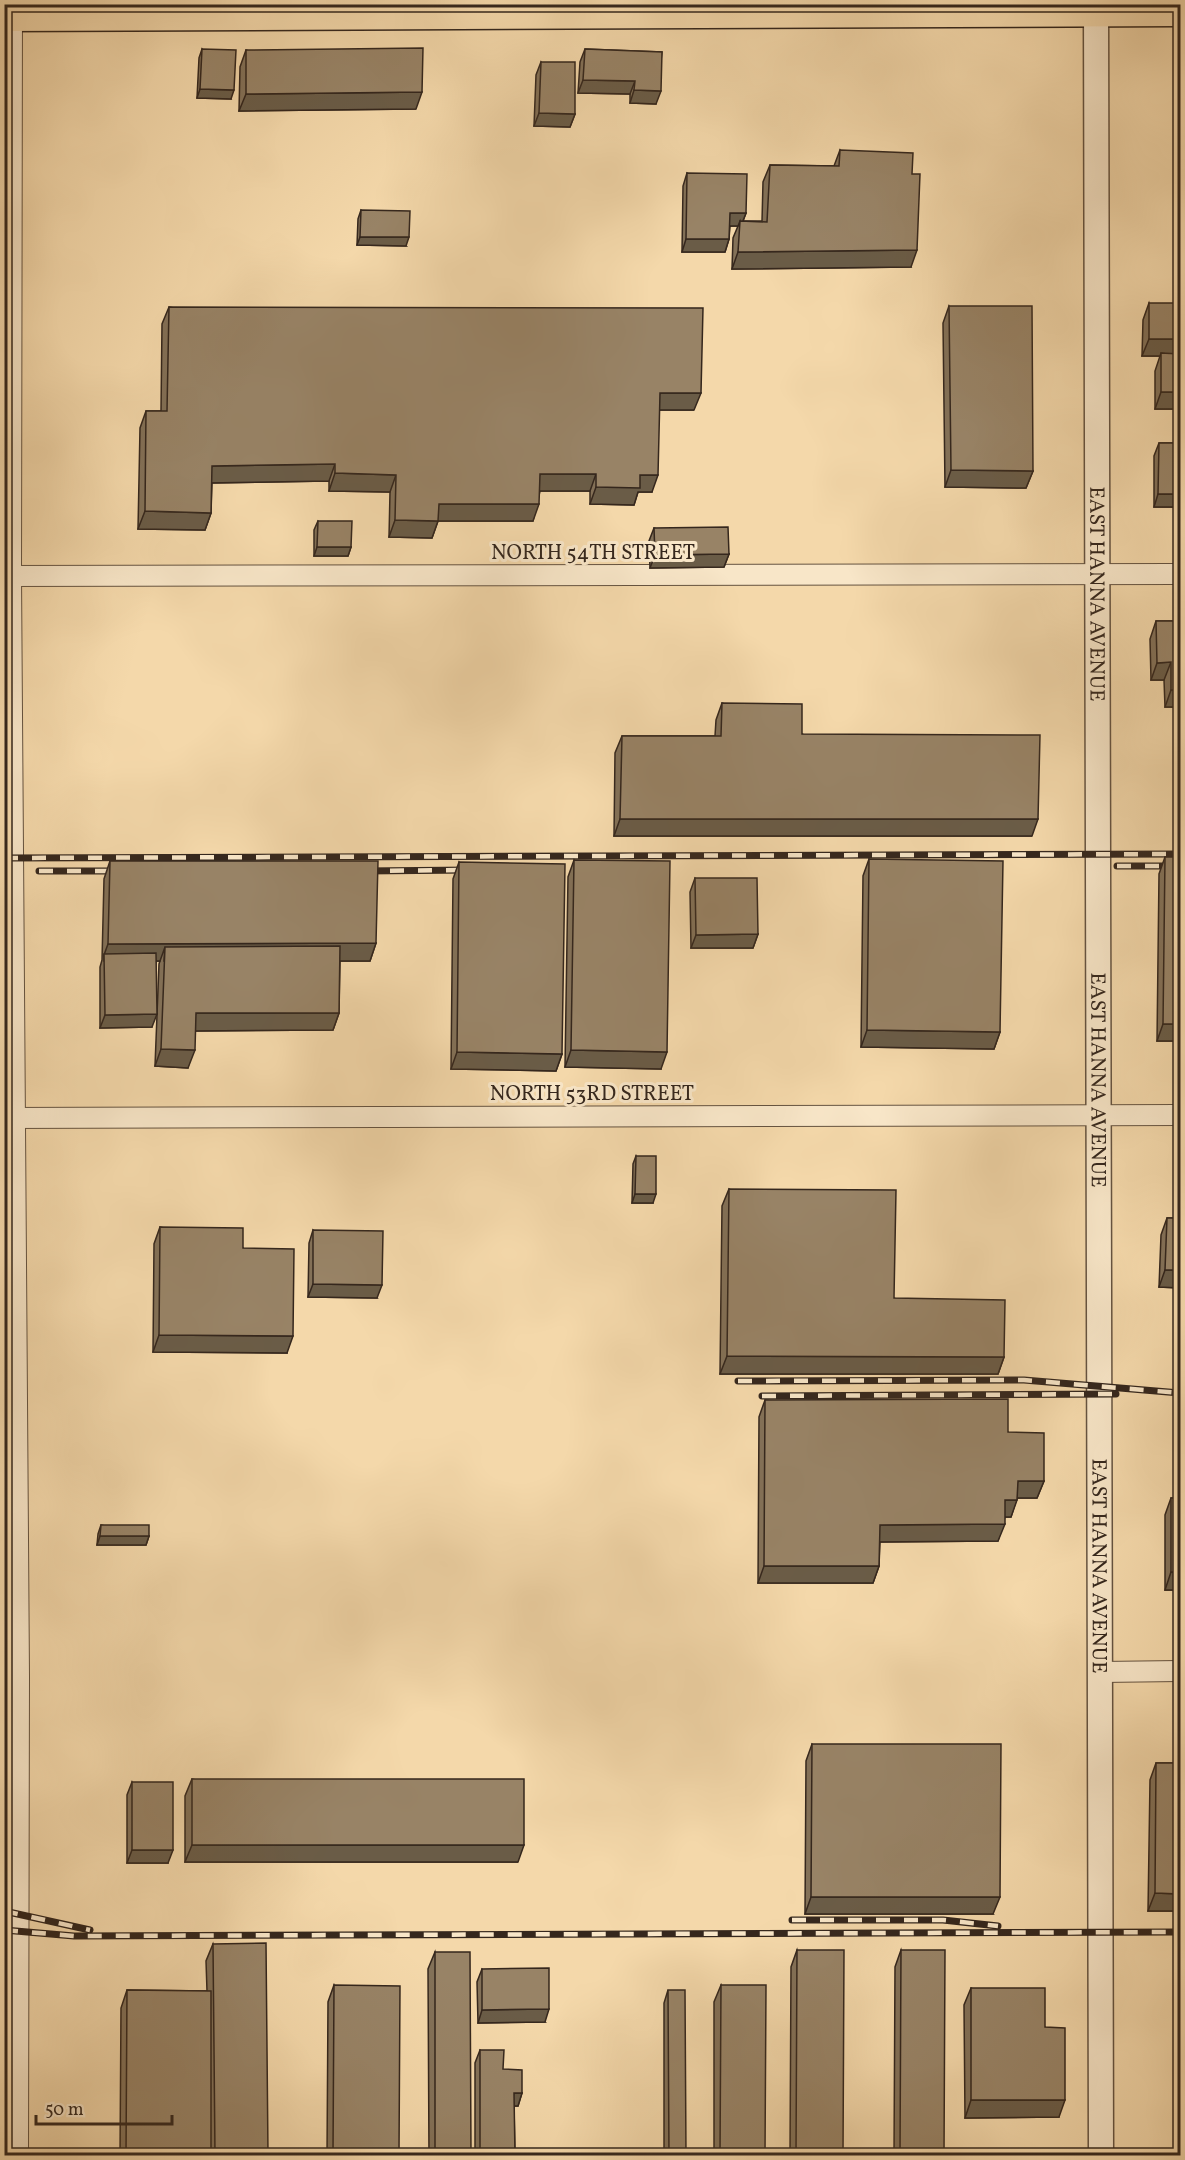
<svg xmlns="http://www.w3.org/2000/svg" width="1185" height="2160" font-family="Vollkorn,serif">
  <style>
    .lines { fill: none; stroke-linecap: round; stroke-linejoin: round }
    .minor-casing { stroke: #655340; stroke-width: 22 }
    .tertiary-casing { stroke: #655340; stroke-width: 27 }
    .primary-casing { stroke: #35271d; stroke-width: 33 }
    .minor { stroke: #f8e6c8; stroke-width: 20 }
    .tertiary { stroke: #f8e6c8; stroke-width: 24 }
    .primary { stroke: #f4d8aa; stroke-width: 30 }
    .rail-casing { stroke: #35271d; stroke-width: 7 }
    .rail { stroke: #f8e6c8; stroke-width: 4.5; stroke-dasharray: 14; stroke-linecap: butt }
    .wall { fill: #837158; stroke: #35271d; stroke-width: 1.5 }
    .shaded-wall { fill: #6a5c47; stroke: #35271d; stroke-width: 1.5 }
    .building { fill: #988366; stroke: #35271d; stroke-width: 1.5 }
    .labels { text-anchor: middle; stroke-width: 6; stroke-linejoin: round; paint-order: stroke }
    .street-label { font-size: 21px; fill: #35271d; stroke: #f8e6c8 }
  </style>
  <rect width="100%" height="100%" fill="#f4d8aa"/>
  <filter id="stains"><feTurbulence type="fractalNoise" baseFrequency=".00333" numOctaves="4"/><feColorMatrix values="0 0 0 0 .2 0 0 0 0 .09 0 0 0 0 .02 0 0 0 .5 -.17"/></filter>
  <radialGradient id="worn" r=".72"><stop offset=".6" stop-color="#630" stop-opacity="0"/><stop offset="1" stop-color="#630" stop-opacity=".3"/></radialGradient>
  <g class="lines">
    <defs>
      <g id="minor">
        <path d="M12 4 11 576 19 1677 18 2156"/>
        <path d="M4 576 1180 574"/>
        <path d="M4 1118 1180 1115"/>
        <path d="M1101 1672 1180 1671"/>
      </g>
      <g id="tertiary">
        <path id="s1" d="M1096 4 1101 2156"/>
      </g>
      <path id="primary" d="M4 16 1180 11"/>
    </defs>
    <!-- minor casing -->
    <use href="#minor" class="minor-casing"/>
    <!-- tertiary casing -->
    <use href="#tertiary" class="tertiary-casing"/>
    <!-- primary casing -->
    <use href="#primary" class="primary-casing"/>
    <!-- minor -->
    <use href="#minor" class="minor"/>
    <!-- tertiary -->
    <use href="#tertiary" class="tertiary"/>
    <!-- primary -->
    <use href="#primary" class="primary"/>
    <defs>
      <g id="rail">
        <path d="M4 858 1180 854"/>
        <path d="M1117 866H1180"/>
        <path d="M39 871H122"/>
        <path d="M362 871 473 870"/>
        <path d="M738 1381 1024 1380 1180 1393"/>
        <path d="M762 1396 1116 1394"/>
        <path d="M4 1911 90 1930"/>
        <path d="M792 1920H943L998 1926"/>
        <path d="M4 1930 74 1936 1180 1932"/>
      </g>
    </defs>
    <!-- rail casing -->
    <use href="#rail" class="rail-casing"/>
    <!-- rail -->
    <use href="#rail" class="rail"/>
  </g>
  <!-- wall -->
  <g class="wall">
    <path d="M202 49 231 99 197 98 199 58Z"/>
    <path d="M585 49 662 52 656 104 630 103V94L578 93 580 62Z"/>
    <path d="M246 50 416 109 239 111 240 67Z"/>
    <path d="M541 62 575 114 570 127 534 126 536 75Z"/>
    <path d="M840 150 911 267 732 269 733 238 738 226H730L729 239 725 252H682L683 186 687 173 746 213 743 221H762L763 182 770 165 834 166Z"/>
    <path d="M361 210 406 246 357 245 358 219Z"/>
    <path d="M1180 210V255H1178L1179 216Z"/>
    <path d="M1149 303 1180 409H1155V371L1160 356H1142L1143 320Z"/>
    <path d="M949 306 1033 471 1026 488 945 487 943 323Z"/>
    <path d="M169 307 694 410H659L652 492H638L634 505 590 504V491H540L533 521H438L432 538 389 537 390 492 329 491V481L212 483 211 513 205 530 138 529 140 428 146 411H161L162 324Z"/>
    <path d="M1159 443H1180V507H1154V456Z"/>
    <path d="M318 521 351 547 348 556H314V530Z"/>
    <path d="M654 528 729 554 724 567 650 568 649 541Z"/>
    <path d="M1156 621H1180V707H1165L1164 680H1151L1150 639Z"/>
    <path d="M722 703 802 734 1032 836H614L615 753 622 736H715L716 720Z"/>
    <path d="M1165 857H1180V1041H1157L1159 874Z"/>
    <path d="M869 859 1000 1032 994 1049 861 1047 863 876Z"/>
    <path d="M574 860 661 1069 565 1067 568 877Z"/>
    <path d="M110 861 376 943 370 961H340L339 1013 333 1030 195 1031 188 1068 155 1066 159 964 160 961H156L152 1027 100 1028V967L102 960 104 879Z"/>
    <path d="M459 862 562 1054 556 1071 451 1069 453 879Z"/>
    <path d="M695 878 758 934 753 948H691L690 892Z"/>
    <path d="M636 1156 653 1203H632L633 1164Z"/>
    <path d="M729 1189 894 1298 1004 1357 998 1374H720L722 1206Z"/>
    <path d="M1167 1218H1180V1288L1159 1287 1161 1235Z"/>
    <path d="M160 1227 243 1248 287 1353 153 1352 154 1244Z"/>
    <path d="M313 1230 377 1298 308 1297 309 1243Z"/>
    <path d="M765 1400 1008 1432 1044 1481 1037 1498H1017L1011 1517H1005L998 1541 880 1542 879 1566 873 1583H758L759 1417Z"/>
    <path d="M1171 1498H1180V1590H1165V1515Z"/>
    <path d="M101 1525 149 1536 146 1545H97L98 1534Z"/>
    <path d="M812 1744 993 1914H805L806 1761Z"/>
    <path d="M1156 1763H1180V1911H1148L1150 1780Z"/>
    <path d="M192 1779 518 1862H185V1796Z"/>
    <path d="M132 1782 168 1863H127V1795Z"/>
    <path d="M213 1944 267 2156H120L121 2008 127 1990 207 1991 206 1961Z"/>
    <path d="M797 1950 843 2156H790L791 1967Z"/>
    <path d="M901 1950 944 2156H894L895 1967Z"/>
    <path d="M435 1952 471 2156H429L428 1969Z"/>
    <path d="M482 1969 545 2022 478 2023 477 1982Z"/>
    <path d="M334 1985 399 2156H327L328 2002Z"/>
    <path d="M721 1985 765 2156H714V2002Z"/>
    <path d="M971 1988 1045 2027 1059 2117 965 2118 964 2005Z"/>
    <path d="M668 1990 686 2156H664V2003Z"/>
    <path d="M480 2050 522 2093 518 2106H514L515 2156H475V2063Z"/>
  </g>
  <!-- shaded-wall -->
  <g class="shaded-wall">
    <path d="M583 80 635 81 630 94 578 93Z"/>
    <path d="M200 89 234 90 231 99 197 98Z"/>
    <path d="M634 90 661 91 656 104 630 103Z"/>
    <path d="M422 92 416 109 239 111 246 94Z"/>
    <path d="M539 113 575 114 570 127 534 126Z"/>
    <path d="M730 213H746L741 226 740 221 738 226H725Z"/>
    <path d="M360 237H409L406 246 357 245Z"/>
    <path d="M686 239H729L725 252H682Z"/>
    <path d="M917 250 911 267 732 269 738 252Z"/>
    <path d="M1149 339H1180V356L1161 353 1160 356H1142Z"/>
    <path d="M1161 392H1180V409H1155Z"/>
    <path d="M660 393H701L694 410H653Z"/>
    <path d="M335 464 329 481 206 483 212 466Z"/>
    <path d="M951 470 1033 471 1026 488 945 487Z"/>
    <path d="M335 473 396 475 390 492 329 491Z"/>
    <path d="M540 474H596L590 491H534Z"/>
    <path d="M640 475H658L652 492H638L634 505 590 504 596 487Z"/>
    <path d="M1158 494H1180V507H1154Z"/>
    <path d="M439 504H539L533 521H433Z"/>
    <path d="M145 511 211 513 205 530 138 529Z"/>
    <path d="M395 520 438 521 432 538 389 537Z"/>
    <path d="M317 547H351L348 556H314Z"/>
    <path d="M729 554 724 567 650 568 655 555Z"/>
    <path d="M1171 662 1164 680H1151L1157 663Z"/>
    <path d="M1171 690H1180V707H1165Z"/>
    <path d="M620 819H1038L1032 836H614Z"/>
    <path d="M758 934 753 948H691L696 935Z"/>
    <path d="M376 943 370 961H164L165 947 160 961H104V955L108 944Z"/>
    <path d="M196 1013H339L333 1030 190 1031Z"/>
    <path d="M157 1014 152 1027 100 1028 105 1015Z"/>
    <path d="M1163 1024H1180V1041H1157Z"/>
    <path d="M867 1030 1000 1032 994 1049 861 1047Z"/>
    <path d="M161 1049 195 1050 188 1068 155 1066Z"/>
    <path d="M571 1050 667 1052 661 1069 565 1067Z"/>
    <path d="M457 1052 562 1054 556 1071 451 1069Z"/>
    <path d="M635 1194H656L653 1203H632Z"/>
    <path d="M1165 1270H1180V1288L1159 1287Z"/>
    <path d="M313 1284 382 1285 377 1298 308 1297Z"/>
    <path d="M159 1335 293 1336 287 1353 153 1352Z"/>
    <path d="M727 1356 1004 1357 998 1374H720Z"/>
    <path d="M1018 1481H1044L1037 1498H1012Z"/>
    <path d="M1005 1500H1017L1011 1517H999Z"/>
    <path d="M1005 1524 998 1541 874 1542 880 1525Z"/>
    <path d="M100 1536H149L146 1545H97Z"/>
    <path d="M764 1566H879L873 1583H758Z"/>
    <path d="M1171 1572H1180V1590H1165Z"/>
    <path d="M192 1845H524L518 1862H185Z"/>
    <path d="M132 1850H173L168 1863H127Z"/>
    <path d="M1155 1893 1180 1894V1911H1148Z"/>
    <path d="M811 1897H1000L993 1914H805Z"/>
    <path d="M549 2009 545 2022 478 2023 482 2010Z"/>
    <path d="M514 2093H522L518 2106H509Z"/>
    <path d="M971 2100H1065L1059 2117 965 2118Z"/>
    <path d="M215 2154H268L267 2156H214Z"/>
    <path d="M333 2154H399V2156H332Z"/>
  </g>
  <!-- building -->
  <g class="building">
    <path d="M423 48 422 92 246 94V50Z"/>
    <path d="M202 49 236 50 234 90 200 89Z"/>
    <path d="M585 49 662 52 661 91 634 90 635 81 583 80Z"/>
    <path d="M541 62H575V114L539 113Z"/>
    <path d="M840 150 913 153 912 174H920L917 250 738 252 740 221 767 222 770 165 839 166Z"/>
    <path d="M687 173 747 174 746 213H730L729 239H686Z"/>
    <path d="M361 210 410 211 409 237H360Z"/>
    <rect x="1149" y="303" width="31" height="36"/>
    <path d="M949 306H1032L1033 471 951 470Z"/>
    <path d="M169 307 703 308 701 393H660L658 475H640V488L596 487V474H540L539 504H439L438 521 395 520 396 475 335 473V464L212 466 211 513 145 511 146 411H167Z"/>
    <path d="M1161 353 1180 354V392H1161Z"/>
    <path d="M1159 443H1180V494H1158Z"/>
    <path d="M318 521H352L351 547H317Z"/>
    <path d="M728 527 729 554 655 555 654 528Z"/>
    <path d="M1156 621H1180V690H1171V662L1157 663Z"/>
    <path d="M722 703 802 704V734L1040 735 1038 819H620L622 736H721Z"/>
    <path d="M1165 857H1180V1024H1163Z"/>
    <path d="M869 859 1003 861 1000 1032 867 1030Z"/>
    <path d="M574 860 670 861 667 1052 571 1050Z"/>
    <path d="M110 861H378L376 943 108 944Z"/>
    <path d="M459 862 565 864 562 1054 457 1052Z"/>
    <path d="M695 878H757L758 934 696 935Z"/>
    <path d="M340 946 339 1013H196L195 1050 161 1049 165 947Z"/>
    <path d="M156 953 157 1014 105 1015 104 954Z"/>
    <path d="M636 1156H656V1194H635Z"/>
    <path d="M729 1189 896 1190 894 1298 1005 1300 1004 1357 727 1356Z"/>
    <path d="M1167 1218H1180V1270H1165Z"/>
    <path d="M160 1227 243 1228V1248L294 1249 293 1336 159 1335Z"/>
    <path d="M313 1230 383 1231 382 1285 313 1284Z"/>
    <path d="M1008 1399V1432L1044 1433V1481H1018L1017 1500H1005V1524L880 1525 879 1566H764L765 1400Z"/>
    <rect x="1171" y="1498" width="9" height="74"/>
    <path d="M101 1525H149V1536H100Z"/>
    <path d="M812 1744H1001L1000 1897H811Z"/>
    <path d="M1156 1763H1180V1894L1155 1893Z"/>
    <rect x="192" y="1779" width="332" height="66"/>
    <rect x="132" y="1782" width="41" height="68"/>
    <path d="M266 1943 268 2154H215L213 1944Z"/>
    <path d="M797 1950H844L843 2156H796Z"/>
    <path d="M901 1950H945L944 2156H900Z"/>
    <path d="M435 1952H470L471 2156H435Z"/>
    <path d="M549 1968V2009L482 2010V1969Z"/>
    <path d="M334 1985 400 1986 399 2154H333Z"/>
    <path d="M721 1985H766L765 2156H720Z"/>
    <path d="M971 1988H1045V2027L1065 2028V2100H971Z"/>
    <path d="M127 1990 211 1991V2156H126Z"/>
    <path d="M668 1990H685L686 2156H669Z"/>
    <path d="M480 2050H504L503 2069 522 2070V2093H514L515 2156H480Z"/>
  </g>
  <g class="labels">
    <!-- street labels -->
    <g class="street-label">
      <text x="593" y="559">NORTH 54TH STREET</text>
      <text dy="7" stroke="none"><textPath href="#s1" startOffset="590">EAST HANNA AVENUE</textPath></text>
      <text dy="7" stroke="none"><textPath href="#s1" startOffset="1076">EAST HANNA AVENUE</textPath></text>
      <text x="592" y="1100">NORTH 53RD STREET</text>
      <text dy="7" stroke="none"><textPath href="#s1" startOffset="1562">EAST HANNA AVENUE</textPath></text>
    </g>
  </g>
  <!-- margin -->
  <rect width="1185" height="2160" fill="none" stroke="#f4d8aa" stroke-width="24"/>
  <rect x="6" y="6" width="1173" height="2148" fill="none" stroke="#35271d" stroke-width="3"/>
  <rect x="12" y="12" width="1161" height="2136" fill="none" stroke="#35271d" stroke-width="1.5"/>
  <!-- scale -->
  <path d="M36 2115v9h136v-9" fill="none" stroke="#35271d" stroke-width="3"/>
  <text x="45" y="2115" font-size="18" fill="#35271d" stroke="#f8e6c8" stroke-width="4.5" paint-order="stroke">50 m</text>
  <rect width="100%" height="100%" filter="url(#stains)"/>
  <rect width="100%" height="100%" fill="url(#worn)"/>
</svg>
